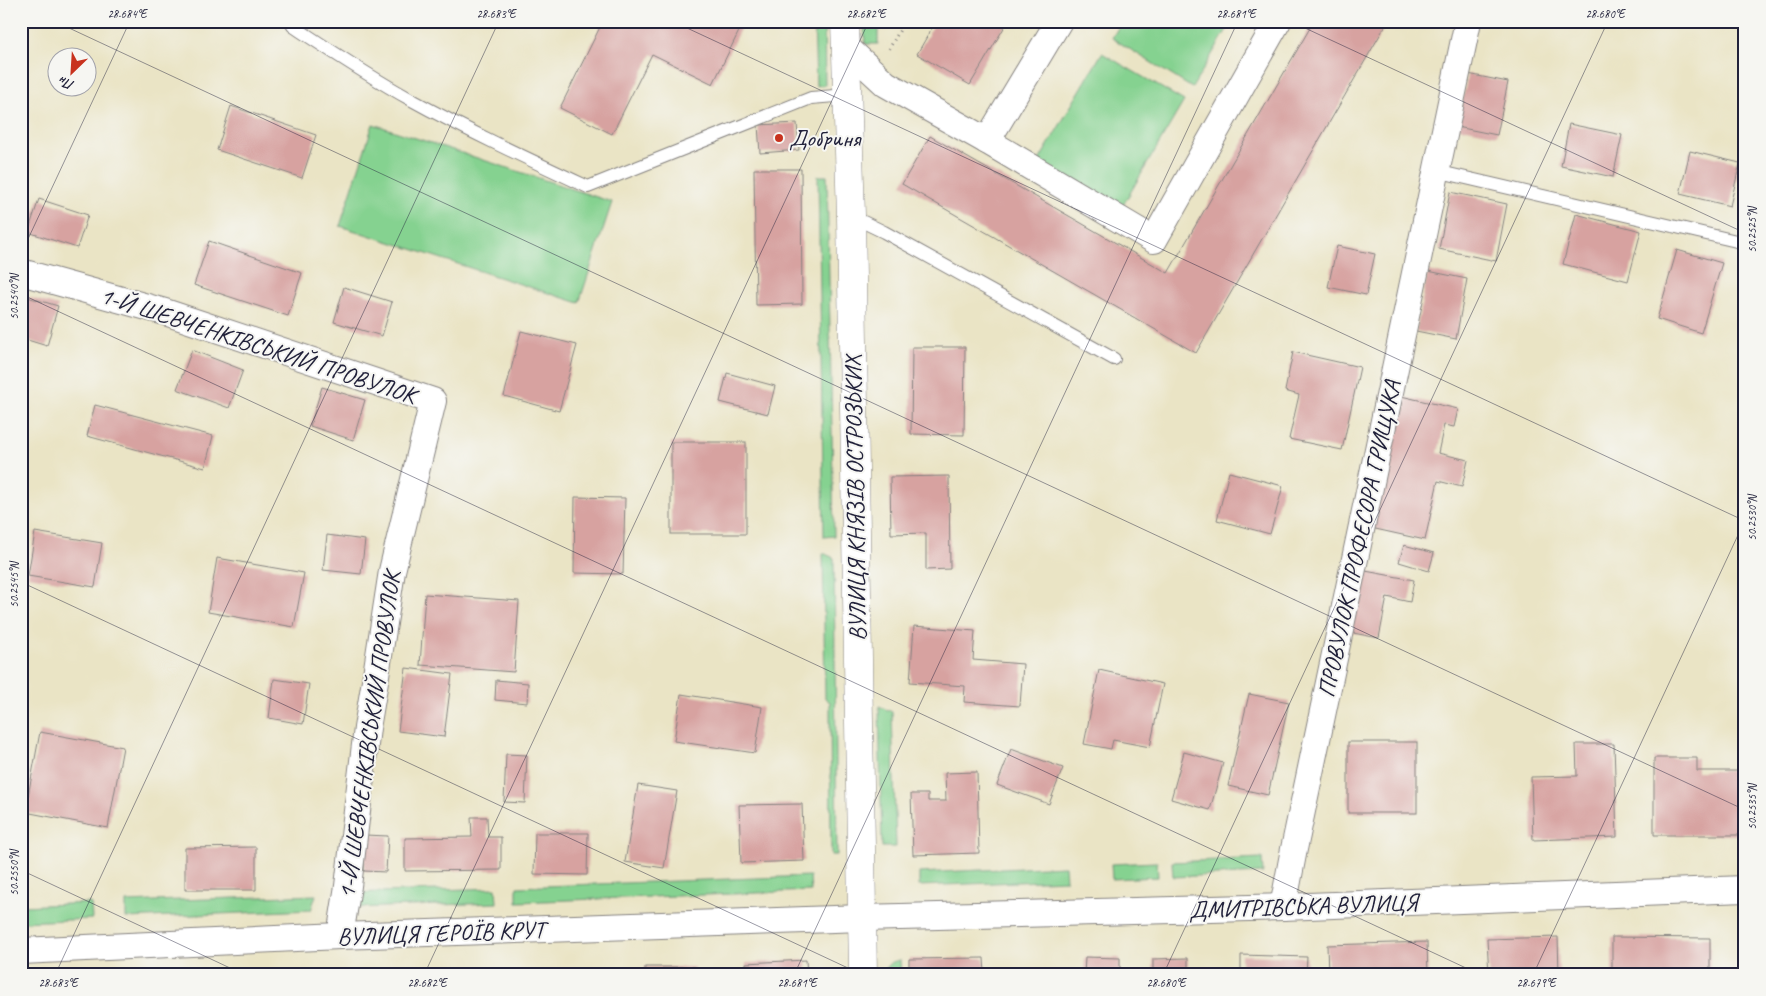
<svg xmlns="http://www.w3.org/2000/svg" width="1766" height="996" font-family="Caveat,sans-serif">
  <style>
    .green { fill: #85d290; stroke: #547a66 }
    .building { fill: #d7a2a0 }
    .lines { fill: none; stroke-linecap: round; stroke-linejoin: round }
    .service-casing { stroke: #868380; stroke-width: 14 }
    .minor-casing { stroke: #868380; stroke-width: 28 }
    .tertiary-casing { stroke: #868380; stroke-width: 29 }
    .path { stroke: #868380; stroke-width: 3; stroke-dasharray: 1 4; stroke-linecap: butt }
    .service { stroke: #fff; stroke-width: 12 }
    .minor { stroke: #fff; stroke-width: 26 }
    .tertiary { stroke: #fff; stroke-width: 28 }
    .ticks { fill: none; stroke: #22223b; stroke-width: 1; stroke-opacity: 0.45 }
    .poi-dot { fill: #c8321e; stroke: #f6f6f2; stroke-width: 2 }
    .labels { text-anchor: middle; stroke-width: 4; stroke-linejoin: round; paint-order: stroke }
    .poi-label { font-size: 24px; fill: #22223b; stroke: #f6f6f2; text-anchor: start }
    .street-label { font-size: 24px; fill: #22223b; stroke: #f6f6f2 }
    .neatline { fill: none; stroke: #22223b; stroke-width: 2 }
    .ticks-label { font-size: 12px; text-anchor: middle; fill: #22223b }
  </style>
  <rect width="100%" height="100%" fill="#f6f6f2"/>
  <filter id="ink" filterUnits="userSpaceOnUse"><feTurbulence type="fractalNoise" baseFrequency=".02" numOctaves="2"/><feDisplacementMap in="SourceGraphic" scale="10" xChannelSelector="R" yChannelSelector="G"/><feConvolveMatrix kernelMatrix="1 2 1 2 8 2 1 2 1" color-interpolation-filters="sRGB"/></filter>
  <filter id="wash" filterUnits="userSpaceOnUse"><feTurbulence type="fractalNoise" baseFrequency=".0096" numOctaves="4" result="noise"/><feDisplacementMap in="SourceGraphic" scale="20" xChannelSelector="R" yChannelSelector="G"/><feGaussianBlur stdDeviation="1.12" result="paint"/><feColorMatrix in="noise" values="0 0 0 0 0 0 0 0 0 0 0 0 0 0 0 0 0 1.4 0 .05"/><feComposite in="paint" operator="in"/></filter>
  <g filter="url(#wash)">
    <rect width="100%" height="100%" fill="#eae4c5"/>
    <!-- green -->
    <g class="green">
      <path d="M814 21H824L825 85 816 86Z"/>
      <path d="M864 21H878V44H865Z"/>
      <path d="M1122 21H1232L1192 88 1112 38Z"/>
      <path d="M1102 53 1184 101 1119 212 1037 164Z"/>
      <path d="M373 124 612 202 579 303 340 226Z"/>
      <path d="M818 176H827L834 536 824 537Z"/>
      <path d="M823 553 834 558 837 855H831L830 702 825 698Z"/>
      <path d="M879 706 892 712 896 847H882Z"/>
      <path d="M1262 858 1263 873 1173 877 1172 862Z"/>
      <path d="M1157 862 1158 877 1112 879 1111 864Z"/>
      <path d="M1065 866 1066 880 919 886V873Z"/>
      <path d="M810 876 811 891 517 902V887Z"/>
      <path d="M496 888 497 903 353 908 351 893Z"/>
      <path d="M316 895 311 910 126 918V902Z"/>
      <path d="M91 903 92 919 21 922V906Z"/>
      <path d="M900 960 901 975H883C886 964 890 962 900 960Z"/>
    </g>
    <g id="blocks">
      <!-- building -->
      <g class="building">
        <path d="M603 21H648L659 27 662 21H744L713 84 652 54 612 134 560 108Z"/>
        <path d="M936 21H1008L970 85 917 54Z"/>
        <path d="M1314 21H1388L1196 353 902 184 930 136 1168 273Z"/>
        <path d="M1468 74 1508 82 1497 135 1457 127Z"/>
        <path d="M231 106 316 135 302 178 217 150Z"/>
        <path d="M797 123 799 150 760 153 758 125Z"/>
        <path d="M1569 124 1622 135 1613 177 1561 166Z"/>
        <path d="M1690 151 1740 163 1730 206 1680 194Z"/>
        <path d="M754 169H801L802 304 756 305Z"/>
        <path d="M1450 192 1507 204 1496 261 1439 249Z"/>
        <path d="M39 199 88 215 77 248 28 232Z"/>
        <path d="M1576 214 1641 231 1628 281 1563 264Z"/>
        <path d="M209 241 302 273 288 316 194 285Z"/>
        <path d="M1337 246 1375 254 1366 295 1328 287Z"/>
        <path d="M1677 250 1722 263 1701 333 1657 319Z"/>
        <path d="M1428 271 1467 279 1456 339 1416 331Z"/>
        <path d="M344 287 392 302 382 336 334 322Z"/>
        <path d="M21 295 58 306 47 346 21 338Z"/>
        <path d="M521 331 577 345 559 411 504 396Z"/>
        <path d="M912 347H965L964 435 911 434Z"/>
        <path d="M192 350 243 370 229 408 177 389Z"/>
        <path d="M1293 352 1360 367 1342 450 1289 439 1299 395 1285 391Z"/>
        <path d="M727 373 775 386 768 414 720 402Z"/>
        <path d="M322 387 365 400 353 440 310 426Z"/>
        <path d="M1401 396 1458 409 1454 427 1444 425 1438 453 1468 460 1462 487 1438 481 1425 540 1371 528Z"/>
        <path d="M95 405 213 436 205 468 87 436Z"/>
        <rect x="671" y="442" width="75" height="92"/>
        <path d="M1229 472 1283 486 1270 534 1217 520Z"/>
        <path d="M949 476 950 569 926 570V533L891 534 890 477Z"/>
        <path d="M575 497 625 498 623 574 574 573Z"/>
        <path d="M35 532 102 543 95 587 28 576Z"/>
        <path d="M327 535 365 540 361 574 323 570Z"/>
        <path d="M1404 545 1434 553 1429 571 1399 562Z"/>
        <path d="M217 558 304 573 294 627 208 612Z"/>
        <path d="M1360 570 1414 580 1410 602 1387 597 1379 638 1348 632Z"/>
        <path d="M425 594 519 601 514 672 420 665Z"/>
        <path d="M914 626 975 631 973 660 1023 664 1020 706 964 702 965 686 910 682Z"/>
        <path d="M406 668 452 674 444 737 398 731Z"/>
        <path d="M1099 670 1163 684 1150 747 1113 740 1111 749 1084 744Z"/>
        <path d="M274 679 309 684 303 724 269 718Z"/>
        <path d="M496 680 528 683 527 703 495 700Z"/>
        <path d="M681 694 762 707 755 753 674 741Z"/>
        <path d="M1249 694 1289 702 1268 795 1228 786Z"/>
        <path d="M40 732 123 747 108 828 25 812Z"/>
        <rect x="1348" y="742" width="69" height="71"/>
        <path d="M1576 744H1614L1617 837 1533 840 1531 777 1577 776Z"/>
        <path d="M1011 749 1063 768 1049 804 997 785Z"/>
        <path d="M1184 752 1223 763 1210 810 1171 799Z"/>
        <path d="M506 754 527 755 525 803 504 802Z"/>
        <path d="M1654 758H1697V771H1745V835H1654Z"/>
        <path d="M977 772 979 853 913 855 911 794H928V801H946L945 773Z"/>
        <path d="M638 785 677 791 664 868 625 862Z"/>
        <path d="M802 804 804 861 741 863 739 805Z"/>
        <path d="M471 817H487L488 837H501V870L405 871V838L472 837Z"/>
        <path d="M535 833H588L587 875 534 874Z"/>
        <path d="M365 835 388 836 386 872 364 871Z"/>
        <path d="M256 847V890H185V848Z"/>
        <path d="M1558 937 1559 975H1489L1487 939Z"/>
        <path d="M1612 937 1710 938V975H1612Z"/>
        <path d="M1427 942 1428 975H1328L1327 945Z"/>
        <path d="M1241 955 1307 957 1306 975H1241Z"/>
        <path d="M1085 957 1120 958V975H1084Z"/>
        <path d="M984 958 985 975H909V959Z"/>
        <path d="M1188 958V975H1153V959Z"/>
        <path d="M806 960 807 975H746V963Z"/>
        <rect x="645" y="967" width="49" height="8"/>
      </g>
    </g>
  </g>
  <g filter="url(#ink)">
    <use href="#blocks" fill-opacity="0" stroke="#868380" stroke-width="1"/>
    <g class="lines">
      <defs>
        <g id="service">
          <path d="M292 21 293 26C331 51 370 77 410 99 468 131 528 159 588 187L811 98 847 95"/>
          <path d="M1436 171 1745 243"/>
          <path d="M851 216 884 232 1114 359"/>
        </g>
        <g id="minor">
          <path d="M846 47 886 84 987 141 1154 240 1278 21"/>
          <path d="M987 141 1059 21"/>
          <path d="M21 272 165 312 433 401 392 571 376 675 367 728 348 886 340 936"/>
          <path d="M1283 907 1294 849 1468 21"/>
          <path d="M21 951 340 936 862 918 1283 907 1745 889"/>
        </g>
        <path id="tertiary" d="M845 21 851 216 863 975"/>
      </defs>
      <!-- service casing -->
      <use href="#service" class="service-casing"/>
      <!-- minor casing -->
      <use href="#minor" class="minor-casing"/>
      <!-- tertiary casing -->
      <use href="#tertiary" class="tertiary-casing"/>
      <!-- path -->
      <path class="path" d="M889 49 905 21"/>
      <!-- service -->
      <use href="#service" class="service"/>
      <!-- minor -->
      <use href="#minor" class="minor"/>
      <!-- tertiary -->
      <use href="#tertiary" class="tertiary"/>
    </g>
  </g>
  <!-- ticks -->
  <path class="ticks" d="M54 21 1745 810M672 21 1745 521M1290 21 1745 233M21 254 130 21M21 294 1481 975M21 582 863 975M21 870 245 975M55 975 499 21M424 975 869 21M794 975 1238 21M1163 975 1608 21M1533 975 1745 520"/>
  <!-- markers -->
  <circle class="poi-dot" cx="779" cy="138" r="5"/>
  <g class="labels">
    <!-- poi labels -->
    <g class="poi-label">
      <text x="789" y="146">Добриня</text>
    </g>
    <!-- street labels -->
    <g class="street-label">
      <text transform="translate(258 345) rotate(18)" y="8">1-Й ШЕВЧЕНКІВСЬКИЙ ПРОВУЛОК</text>
      <text transform="translate(855 498) rotate(-91)" y="8">ВУЛИЦЯ КНЯЗІВ ОСТРОЗЬКИХ</text>
      <text transform="translate(1359 539) rotate(-78)" y="8">ПРОВУЛОК ПРОФЕСОРА ГРИЩУКА</text>
      <text transform="translate(369 735) rotate(-82)" y="8">1-Й ШЕВЧЕНКІВСЬКИЙ ПРОВУЛОК</text>
      <text transform="translate(1303 906) rotate(-2)" y="8">ДМИТРІВСЬКА ВУЛИЦЯ</text>
      <text transform="translate(441 933) rotate(-2)" y="8">ВУЛИЦЯ ГЕРОЇВ КРУТ</text>
    </g>
  </g>
  <!-- margin -->
  <rect width="1766" height="996" fill="none" stroke="#f6f6f2" stroke-width="55"/>
  <!-- north arrow -->
  <g transform="translate(72 72) rotate(205)"><circle r="24" fill="#f6f6f2" stroke="#a1a1a9"/>
  <path d="M0-4L9 19L0 12L-9 19Z" fill="#c8321e"/>
  <text y="-8" font-size="14" font-weight="bold" text-anchor="middle" fill="#22223b">Пн</text>
  </g>
  <rect x="28" y="28" width="1710" height="940" class="neatline"/>
  <g class="ticks-label">
    <text x="127" y="18">28.684°E</text>
    <text x="496" y="18">28.683°E</text>
    <text x="866" y="18">28.682°E</text>
    <text x="1236" y="18">28.681°E</text>
    <text x="1605" y="18">28.680°E</text>
    <text transform="translate(1752 230) rotate(-90)" y="4">50.2525°N</text>
    <text transform="translate(14 297) rotate(-90)" y="4">50.2540°N</text>
    <text transform="translate(1752 518) rotate(-90)" y="4">50.2530°N</text>
    <text transform="translate(14 585) rotate(-90)" y="4">50.2545°N</text>
    <text transform="translate(1752 807) rotate(-90)" y="4">50.2535°N</text>
    <text transform="translate(14 873) rotate(-90)" y="4">50.2550°N</text>
    <text x="58" y="987">28.683°E</text>
    <text x="427" y="987">28.682°E</text>
    <text x="797" y="987">28.681°E</text>
    <text x="1166" y="987">28.680°E</text>
    <text x="1536" y="987">28.679°E</text>
  </g>
</svg>
